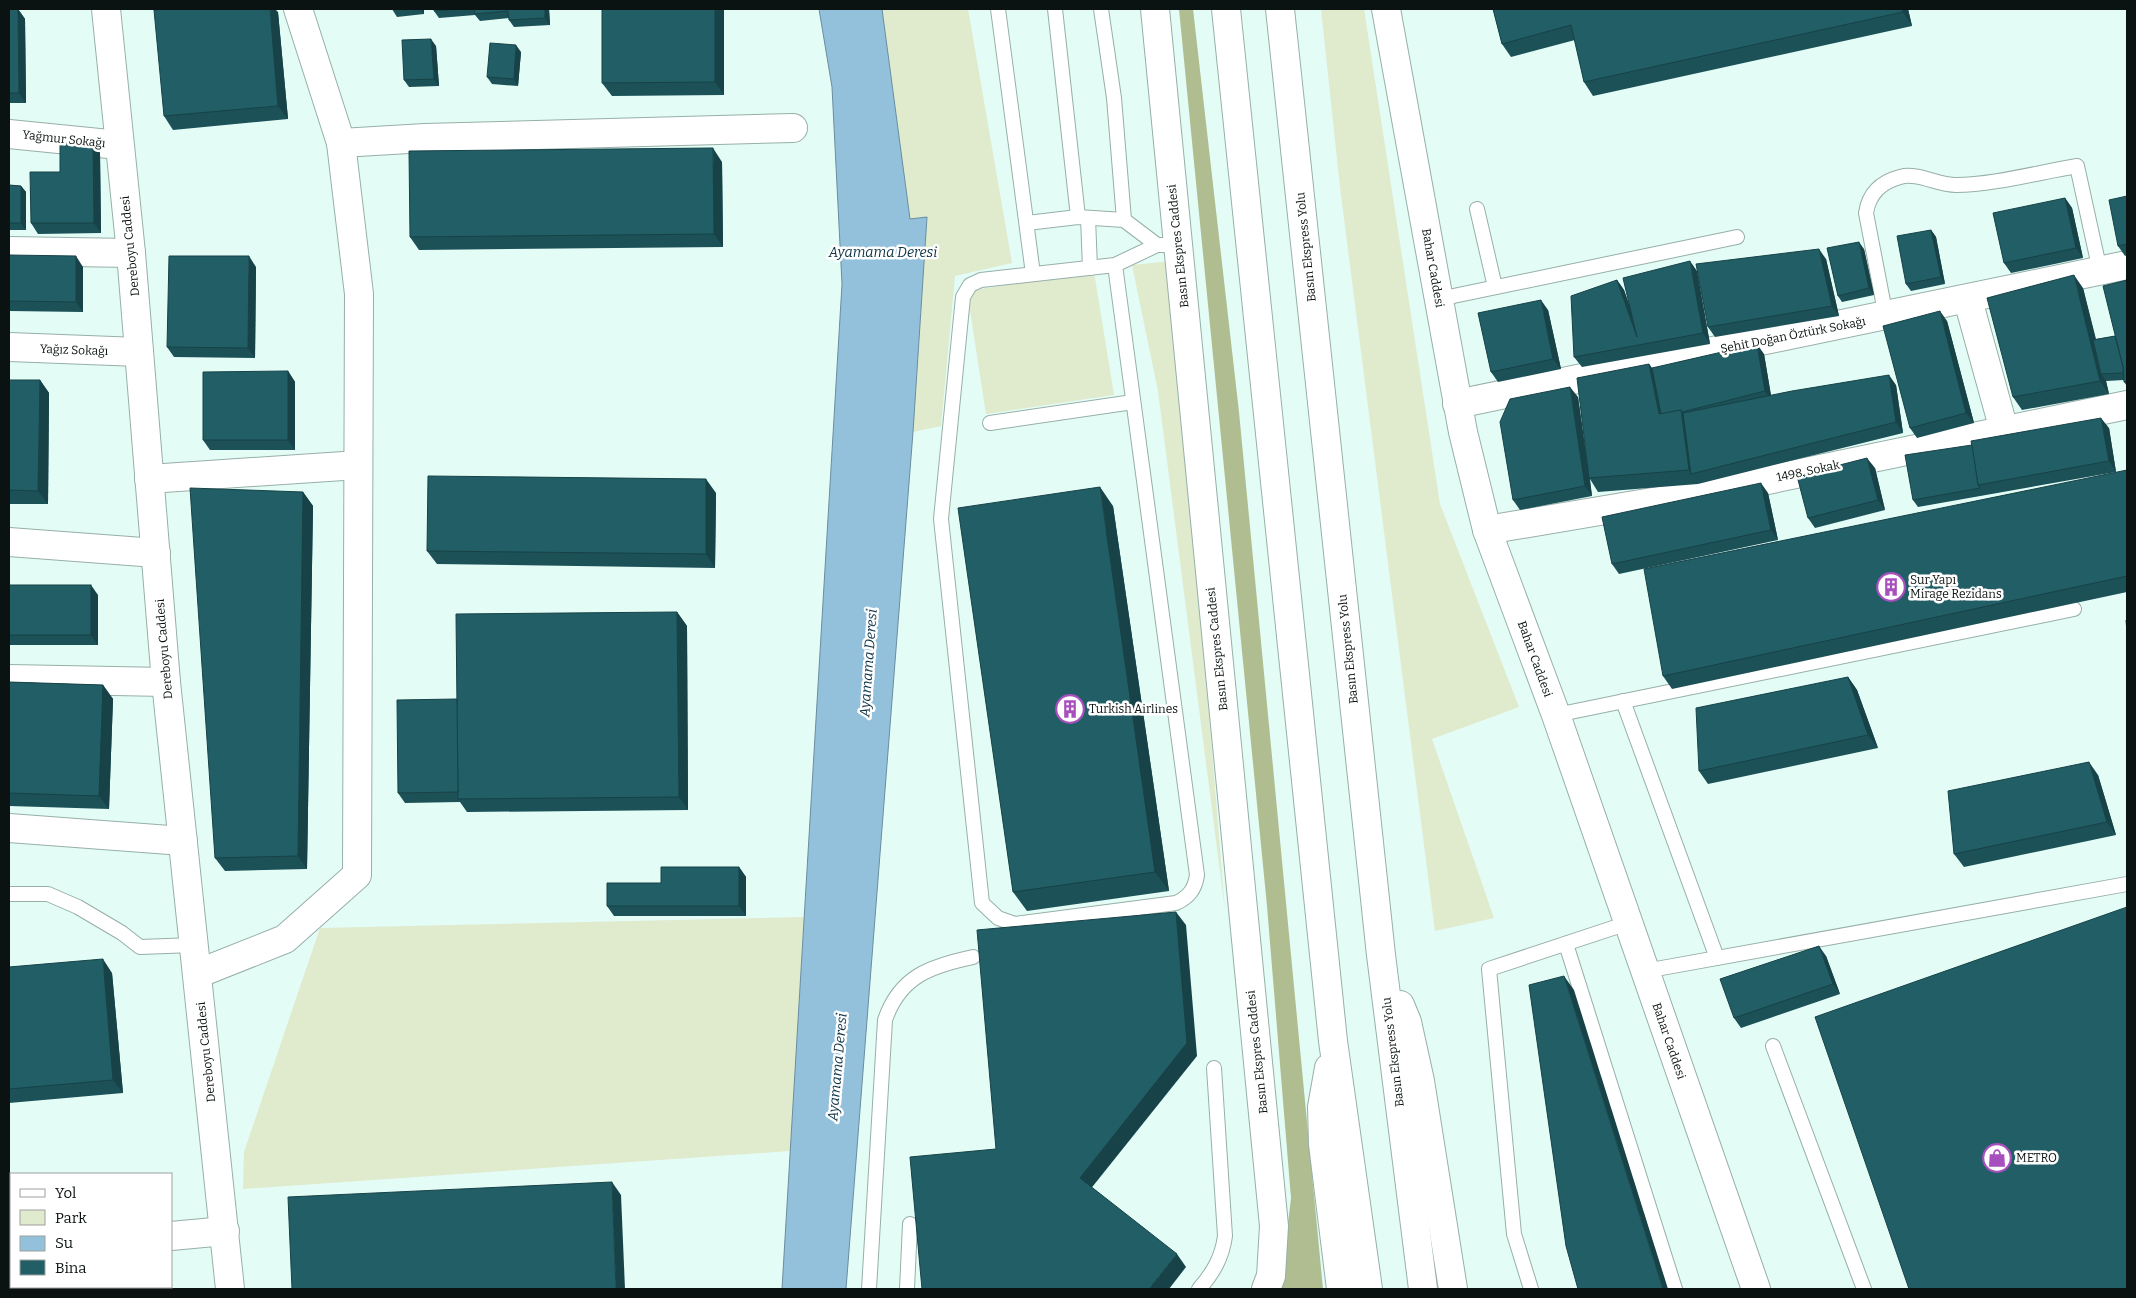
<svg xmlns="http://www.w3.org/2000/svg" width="2136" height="1298" font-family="Bitter,serif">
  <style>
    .green { fill: #e0eacd }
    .forest { fill: #afbd91 }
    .water { fill: #93c1dc; stroke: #6a8d9f }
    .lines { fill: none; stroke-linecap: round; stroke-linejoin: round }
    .lane-casing { stroke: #97afa9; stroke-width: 16 }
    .street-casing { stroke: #97afa9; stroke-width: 30 }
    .secondary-casing { stroke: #97afa9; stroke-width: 30 }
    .highway-casing { stroke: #97afa9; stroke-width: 30 }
    .lane { stroke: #fff; stroke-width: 14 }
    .street { stroke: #fff; stroke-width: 28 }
    .secondary { stroke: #fff; stroke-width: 28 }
    .highway { stroke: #fff; stroke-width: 28 }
    .wall { fill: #1c5158 }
    .shaded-wall { fill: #174247 }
    .building { fill: #215e66; stroke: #174247 }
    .labels { text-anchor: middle; stroke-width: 5; stroke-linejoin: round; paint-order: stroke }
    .street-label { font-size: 12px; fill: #0a1311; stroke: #fff }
    .poi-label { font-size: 12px; fill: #0a1311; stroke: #fff; text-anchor: start }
    .water-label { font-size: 14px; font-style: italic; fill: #0b3246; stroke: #fff }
  </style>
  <rect width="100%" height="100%" fill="#e3fcf6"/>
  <!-- green -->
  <g class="green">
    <path d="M882 9H968L1012 263 955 276 941 426 913 432 927 217 910 220Z"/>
    <path d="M1321 9H1364L1440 504 1519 707 1432 739 1494 918 1435 931 1340 187Z"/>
    <path d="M1172 261 1225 910 1158 391 1132 265Z"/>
    <path d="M1094 272 1114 395 986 414 967 291Z"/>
    <path d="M804 917 790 1151 243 1189 244 1152 320 928Z"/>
  </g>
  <!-- forest -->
  <path class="forest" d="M1179 9H1193L1239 412 1323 1289H1278L1281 1282 1291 1198 1267 906Z"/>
  <!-- water -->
  <path class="water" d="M819 9H882L910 219 927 217 913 432 846 1289H782L842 284 832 87Z"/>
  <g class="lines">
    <defs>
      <g id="lane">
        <path d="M998 9 1033 274"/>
        <path d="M1055 9 1078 217"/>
        <path d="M1101 9 1114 98 1124 220"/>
        <path d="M1477 209 1495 287"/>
        <path d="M1088 218 1090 268"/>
        <path d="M1027 223 1078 217 1124 220 1157 245"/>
        <path d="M1115 265 1197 875C1195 889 1189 897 1176 903L1015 924 998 918 982 903 941 519 963 297 970 285 981 280 1115 265 1157 245H1178"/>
        <path d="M1439 299 1737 237"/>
        <path d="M1886 317 1866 213C1869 193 1881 182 1900 177 1918 172 1937 185 1956 185 1993 185 2040 172 2077 166L2100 271"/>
        <path d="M990 423 1133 402"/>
        <path d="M1623 701 1717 958"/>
        <path d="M1556 715 2074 609"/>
        <path d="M9 894H48L78 907 122 933 140 947 194 945"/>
        <path d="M1566 944 1675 1289"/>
        <path d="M1645 971 2127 884"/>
        <path d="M1773 1046 1864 1289"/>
        <path d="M869 1289 885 1020C900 976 931 966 973 957"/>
        <path d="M907 1289 910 1224"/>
        <path d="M1199 1289C1213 1273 1222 1258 1225 1236L1214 1068"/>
        <path d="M1531 1289 1514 1234 1489 969 1628 923"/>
      </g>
      <g id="street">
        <path d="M9 134 119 145"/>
        <path d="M341 143 425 138 793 128"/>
        <path d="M9 251 131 253"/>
        <path d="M1968 300 2004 430"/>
        <path d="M9 347 139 352"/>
        <path d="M1457 404 2127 265"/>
        <path d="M149 479 358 465"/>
        <path d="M1487 530 1700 494 2127 405"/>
        <path d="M9 542 156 553"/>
        <path d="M9 679 166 682"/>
        <path d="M9 828 183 841"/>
        <path d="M197 974 285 939 357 875 359 294 341 143 298 9"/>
        <path d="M171 1236 225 1231"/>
        <path d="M9 1251H11"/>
      </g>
      <g id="secondary">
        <path d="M106 9 131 253 166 682 230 1289"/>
        <path d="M1155 9 1274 1226 1271 1276 1266 1289"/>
        <path d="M1386 9 1463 432 1487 530 1556 715 1756 1289"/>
      </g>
      <g id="highway">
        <path d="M1226 9 1333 1041 1368 1289"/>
        <path d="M1280 9 1381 955 1423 1289"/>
        <path d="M1400 1005 1407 1022 1420 1081 1453 1289"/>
        <path d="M1329 1068 1322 1107 1323 1144 1341 1289"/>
      </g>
    </defs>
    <!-- lane casing -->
    <use href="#lane" class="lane-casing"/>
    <!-- street casing -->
    <use href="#street" class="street-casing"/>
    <!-- secondary casing -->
    <use href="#secondary" class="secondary-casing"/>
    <!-- highway casing -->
    <use href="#highway" class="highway-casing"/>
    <!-- lane -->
    <use href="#lane" class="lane"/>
    <!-- street -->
    <use href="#street" class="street"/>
    <!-- secondary -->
    <use href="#secondary" class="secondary"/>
    <!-- highway -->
    <use href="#highway" class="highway"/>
  </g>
  <!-- wall -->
  <g class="wall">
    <path d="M9 9H18L25 19 26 103H9Z"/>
    <path d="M392 9H424V14L397 17Z"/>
    <path d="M434 9H549L550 25 514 27 509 20V18L480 21 475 15 439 18 434 11Z"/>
    <path d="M724 9V95L612 96 602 83Z"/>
    <path d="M1493 9H1908L1912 26 1593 96 1584 82 1575 40 1511 57 1502 44Z"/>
    <path d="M278 12 288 119 173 130 164 116Z"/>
    <path d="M436 46 439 86 409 87 404 80Z"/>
    <path d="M521 52 518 86 492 84 487 77Z"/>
    <path d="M93 143 100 153 101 233 38 234 31 223 60 172Z"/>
    <path d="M722 162 723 247 419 250 410 237Z"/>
    <path d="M9 185 21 186 26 192V230H9Z"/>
    <path d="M2127 196V255L2125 256 2118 246Z"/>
    <path d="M2065 198 2072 208 2083 258 2011 273 2004 263Z"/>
    <path d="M1931 230 1936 237 1945 284 1911 291 1906 284Z"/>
    <path d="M1864 249 1874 295 1842 302 1838 296Z"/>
    <path d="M9 255 83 267V312L9 311Z"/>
    <path d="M1826 259 1839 316 1715 337 1708 327Z"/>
    <path d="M256 267 255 358 174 357 167 347Z"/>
    <path d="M1697 271 1710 344 1582 367 1574 357 1617 280 1624 290 1629 304Z"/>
    <path d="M2127 280V386L2124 382V380L2106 381 2109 394 2022 410 2013 397 2083 288 2096 339 2115 336Z"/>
    <path d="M1548 310 1561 369 1498 382 1491 372Z"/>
    <path d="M1947 321 1974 423 1917 438 1910 428Z"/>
    <path d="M1764 354 1771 396 1896 385 1903 433 1698 484 1598 492 1590 479 1592 496 1520 510 1513 500 1578 397 1587 461 1649 364 1652 368Z"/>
    <path d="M288 371 295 382V450H210L203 440Z"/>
    <path d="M9 380H40L49 393 48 504H9Z"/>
    <path d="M2109 428 2116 472 1918 507 1913 500Z"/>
    <path d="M1875 468 1885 510 1815 528 1808 518Z"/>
    <path d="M2127 470V592L1672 689 1663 676Z"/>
    <path d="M303 492 313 506 307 869 225 871 215 858Z"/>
    <path d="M716 493 715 568 437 564 427 551Z"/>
    <path d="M1768 493 1778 540 1619 574 1612 564Z"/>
    <path d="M1113 506 1169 891 1027 911 1013 892Z"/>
    <path d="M9 585 98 595V645H9Z"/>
    <path d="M677 612 687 626 688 810 467 812 460 802 405 803 398 793Z"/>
    <path d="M1848 677 1857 690 1878 748 1708 784 1699 771Z"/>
    <path d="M9 682 103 685 113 699 109 809 9 806Z"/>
    <path d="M2098 775 2116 835 1964 867 1954 854Z"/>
    <path d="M739 867 746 877V916H614L607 906 661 883Z"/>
    <path d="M1826 956 1840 994 1741 1028 1734 1018Z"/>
    <path d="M9 967 112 973 123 1093 9 1103Z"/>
    <rect x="9" y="1198" width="2" height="38"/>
  </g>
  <!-- shaded-wall -->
  <g class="shaded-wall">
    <path d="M18 9 25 19 26 103 19 93Z"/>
    <path d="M270 9H275L278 12 288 119 278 106Z"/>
    <path d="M420 9H424V14Z"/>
    <path d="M545 9H549L550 25 545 18Z"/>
    <path d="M715 9H724V95L715 82Z"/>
    <path d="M1902 9H1908L1912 26 1903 12Z"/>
    <path d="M431 39 436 46 439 86 434 79Z"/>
    <path d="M516 45 521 52 518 86 514 79Z"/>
    <path d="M93 143 100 153 101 233 94 223Z"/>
    <path d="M713 148 722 162 723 247 714 234Z"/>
    <path d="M21 186 26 192V230L21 223Z"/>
    <path d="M2065 198 2072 208 2083 258 2076 248Z"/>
    <path d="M1931 230 1936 237 1945 284 1941 277Z"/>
    <path d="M1859 242 1864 249 1874 295 1869 288Z"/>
    <path d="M1819 249 1826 259 1839 316 1832 306Z"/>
    <path d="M76 256 83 267V312L76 302Z"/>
    <path d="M249 256 256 267 255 358 248 348Z"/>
    <path d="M1690 261 1697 271 1710 344 1703 333Z"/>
    <path d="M2074 275 2083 288 2104 374H2101L2106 381 2109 394 2100 381Z"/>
    <path d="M1617 280 1624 290 1643 344 1637 337Z"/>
    <path d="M1541 300 1548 310 1561 369 1553 359Z"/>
    <path d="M1940 311 1947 321 1974 423 1966 413Z"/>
    <path d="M1757 344 1764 354 1772 401 1765 391Z"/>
    <path d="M1649 364 1659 378 1666 416 1659 414Z"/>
    <path d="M288 371 295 382V450L288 440Z"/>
    <path d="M1889 375 1896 385 1903 433 1896 422Z"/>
    <path d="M40 380 49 393 48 504 38 491Z"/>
    <path d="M1570 387 1578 397 1592 496 1585 486Z"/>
    <path d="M1681 410 1691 424V474L1689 470Z"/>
    <path d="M2101 418 2109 428 2116 472 2109 461Z"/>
    <path d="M1867 458 1875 468 1885 510 1878 500Z"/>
    <path d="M706 479 716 493 715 568 706 554Z"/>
    <path d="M1761 483 1768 493 1778 540 1771 530Z"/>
    <path d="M1100 487 1113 506 1169 891 1155 872Z"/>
    <path d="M303 492 313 506 307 869 298 856Z"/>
    <path d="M91 585 98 595V645L91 635Z"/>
    <path d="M677 612 687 626 688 810 679 797Z"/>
    <path d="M1848 677 1857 690 1878 748 1868 735Z"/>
    <path d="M103 685 113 699 109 809 99 796Z"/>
    <path d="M2089 762 2098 775 2116 835 2107 822Z"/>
    <path d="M739 867 746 877V916L739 906Z"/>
    <path d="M1176 912 1186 925 1197 1056 1089 1191 1080 1178Z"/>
    <path d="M1819 946 1826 956 1840 994 1833 984Z"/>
    <path d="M103 959 112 973 123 1093 113 1080Z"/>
    <path d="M1564 976 1574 990 1668 1289H1663Z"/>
    <path d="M612 1182 621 1195 625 1289H616Z"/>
    <path d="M1177 1254 1186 1267 1169 1289H1149Z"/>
    <rect x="140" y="1287" width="8" height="2"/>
  </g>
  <!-- building -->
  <g class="building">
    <path d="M9 9H18L19 93H9Z"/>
    <path d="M163 9H270L278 106 164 116 154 10Z"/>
    <path d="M434 9H463L434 11Z"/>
    <path d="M474 9H545V18L509 20 508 11 475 14Z"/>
    <path d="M602 9H715V82L602 83Z"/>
    <path d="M1493 9H1902L1903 12 1584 82 1571 25 1502 44Z"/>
    <path d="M431 39 434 79 404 80 402 40Z"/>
    <path d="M490 43 516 45 514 79 487 77Z"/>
    <path d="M60 143H93L94 223H31L30 172H60Z"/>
    <path d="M713 148 714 234 410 237 409 151Z"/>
    <path d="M9 185 21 186V223H9Z"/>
    <path d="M2127 196V244L2118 246 2109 200Z"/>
    <path d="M2065 198 2076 248 2004 263 1993 213Z"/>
    <path d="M1931 230 1941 277 1906 284 1897 236Z"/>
    <path d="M1859 242 1869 288 1838 296 1827 248Z"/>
    <path d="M1819 249 1832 306 1708 327 1696 264Z"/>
    <path d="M9 255 76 256V302L9 301Z"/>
    <path d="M169 256H249L248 348 167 347Z"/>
    <path d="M1690 261 1703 333 1574 357 1571 296 1617 280 1637 337 1623 278Z"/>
    <path d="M2074 275 2100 381 2013 397 1987 298Z"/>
    <path d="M2127 280V381L2124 382 2123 367 2103 286Z"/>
    <path d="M1541 300 1553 359 1491 372 1478 313Z"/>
    <path d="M1940 311 1966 413 1910 428 1883 326Z"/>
    <path d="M2115 336 2123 367V373L2101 374 2093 340Z"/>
    <path d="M1757 344 1765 391 1682 412 1681 410 1661 414 1652 368Z"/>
    <path d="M1649 364 1659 414 1681 410 1689 470 1589 478 1577 378Z"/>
    <path d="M288 371V440H203V372Z"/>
    <path d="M1889 375 1896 422 1691 474 1683 413 1792 391Z"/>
    <path d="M9 380H40L38 491 9 490Z"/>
    <path d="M1570 387 1585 486 1513 500 1500 422 1510 399Z"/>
    <path d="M2101 418 2109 461 1978 485 1971 441Z"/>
    <path d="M1972 445 1978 485 1980 488 1913 500 1905 455Z"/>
    <path d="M1867 458 1878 500 1808 518 1797 476Z"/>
    <path d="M2127 470V576L1663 676 1644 569Z"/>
    <path d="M428 476 706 479V554L427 551Z"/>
    <path d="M1761 483 1771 530 1612 564 1602 517Z"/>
    <path d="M1100 487 1155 872 1013 892 958 508Z"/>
    <path d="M190 488 303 492 298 856 215 858Z"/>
    <rect x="9" y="585" width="82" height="50"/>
    <path d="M677 612 679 797 458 799 456 614Z"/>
    <path d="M2126 620H2127V633Z"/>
    <path d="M1848 677 1868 735 1699 771 1696 708Z"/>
    <path d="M9 682 103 685 99 796 9 793Z"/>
    <path d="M457 699 458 792 398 793 397 700Z"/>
    <path d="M2089 762 2107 822 1954 854 1948 791Z"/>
    <path d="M661 867H739V906H607V883H661Z"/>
    <path d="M2127 907V1289H1909L1815 1017Z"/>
    <path d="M1176 912 1187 1043 1080 1178 1177 1254 1149 1289H922L910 1157 996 1149 977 930Z"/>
    <path d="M1819 946 1833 984 1734 1018 1720 979Z"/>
    <path d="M103 959 113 1080 9 1089V967Z"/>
    <path d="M1564 976 1663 1289H1578L1566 1246 1529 985Z"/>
    <path d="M612 1182 616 1289H292L288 1197Z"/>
    <rect x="9" y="1198" width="2" height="31"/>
    <path d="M9 1257H11V1287H140V1289H9Z"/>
  </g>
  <!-- icons -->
  <defs>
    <symbol id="building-ring" viewBox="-11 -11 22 22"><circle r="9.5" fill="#fff" stroke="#a750bd" stroke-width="1.5"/><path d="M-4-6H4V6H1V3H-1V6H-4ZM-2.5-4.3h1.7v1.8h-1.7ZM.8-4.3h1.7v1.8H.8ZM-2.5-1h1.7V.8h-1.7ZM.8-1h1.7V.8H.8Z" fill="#a750bd"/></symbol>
    <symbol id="shop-ring" viewBox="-11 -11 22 22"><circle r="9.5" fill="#fff" stroke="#a750bd" stroke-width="1.5"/><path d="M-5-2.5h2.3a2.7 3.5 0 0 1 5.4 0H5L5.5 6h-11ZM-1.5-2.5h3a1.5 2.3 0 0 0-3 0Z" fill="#a750bd"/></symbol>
  </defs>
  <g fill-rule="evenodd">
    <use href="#building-ring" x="1875" y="571" width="32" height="32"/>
    <use href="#building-ring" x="1054" y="693" width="32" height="32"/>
    <use href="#shop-ring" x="1981" y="1142" width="32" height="32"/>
  </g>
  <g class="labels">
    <!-- street labels -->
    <g class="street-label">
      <text transform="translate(64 139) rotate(6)" y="4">Yağmur Sokağı</text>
      <text transform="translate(130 246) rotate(-96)" y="4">Dereboyu Caddesi</text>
      <text transform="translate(1178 246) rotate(-96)" y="4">Basın Ekspres Caddesi</text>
      <text transform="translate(1306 247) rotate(-96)" y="4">Basın Ekspress Yolu</text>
      <text transform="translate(1433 268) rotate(80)" y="4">Bahar Caddesi</text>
      <text transform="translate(1793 335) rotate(-11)" y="4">Şehit Doğan Öztürk Sokağı</text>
      <text transform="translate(74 350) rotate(2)" y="4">Yağız Sokağı</text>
      <text transform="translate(1808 471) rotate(-12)" y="4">1498. Sokak</text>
      <text transform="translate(164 649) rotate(-95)" y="4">Dereboyu Caddesi</text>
      <text transform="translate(1217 649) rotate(-96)" y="4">Basın Ekspres Caddesi</text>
      <text transform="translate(1348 649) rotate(-96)" y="4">Basın Ekspress Yolu</text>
      <text transform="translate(1535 659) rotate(70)" y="4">Bahar Caddesi</text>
      <text transform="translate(1669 1041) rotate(71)" y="4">Bahar Caddesi</text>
      <text transform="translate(206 1052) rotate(-96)" y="4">Dereboyu Caddesi</text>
      <text transform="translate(1257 1052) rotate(-96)" y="4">Basın Ekspres Caddesi</text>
      <text transform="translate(1393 1052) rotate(-97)" y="4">Basın Ekspress Yolu</text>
    </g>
    <!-- poi labels -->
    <g class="poi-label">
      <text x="1910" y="584">Sur Yapı<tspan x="1910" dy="14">Mirage Rezidans</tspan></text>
      <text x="1089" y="713">Turkish Airlines</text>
      <text x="2016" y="1162">METRO</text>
    </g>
    <!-- water labels -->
    <g class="water-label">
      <text x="883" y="257">Ayamama Deresi</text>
      <text transform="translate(868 663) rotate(-86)" y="5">Ayamama Deresi</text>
      <text transform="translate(837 1067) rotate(-85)" y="5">Ayamama Deresi</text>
    </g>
  </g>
  <!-- border -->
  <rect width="2136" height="1298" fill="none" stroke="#0a1311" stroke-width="20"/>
  <!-- legend -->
  <rect x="10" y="1173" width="162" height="115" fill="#ffffff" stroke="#9da1a0"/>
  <rect x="20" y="1189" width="25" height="8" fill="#ffffff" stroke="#9da1a0"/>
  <text x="55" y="1198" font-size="15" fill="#0a1311">Yol</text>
  <rect x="20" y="1210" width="25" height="15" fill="#e0eacd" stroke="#9da1a0"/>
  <text x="55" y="1223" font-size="15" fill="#0a1311">Park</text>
  <rect x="20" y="1236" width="25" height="15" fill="#93c1dc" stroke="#9da1a0"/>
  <text x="55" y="1248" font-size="15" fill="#0a1311">Su</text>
  <rect x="20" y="1260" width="25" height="15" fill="#215e66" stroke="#9da1a0"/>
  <text x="55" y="1273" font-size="15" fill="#0a1311">Bina</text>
</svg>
